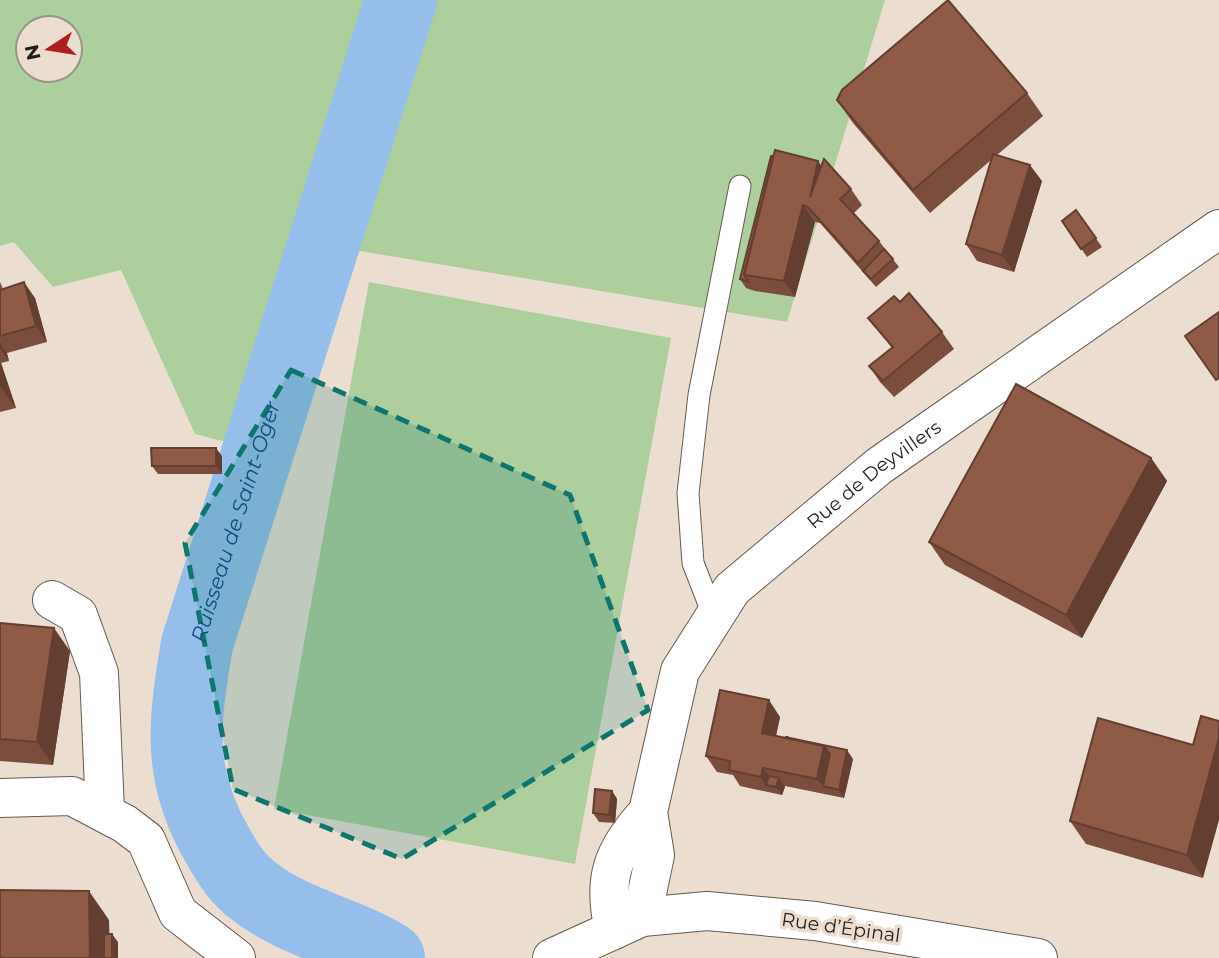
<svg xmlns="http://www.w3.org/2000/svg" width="1219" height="958" font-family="Montserrat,sans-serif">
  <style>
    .green { fill: #adce9d; fill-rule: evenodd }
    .water { fill: #95bfea }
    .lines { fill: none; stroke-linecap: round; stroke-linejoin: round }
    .river { stroke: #95bfea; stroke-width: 72 }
    .lane-casing { stroke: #655a4f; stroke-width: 23 }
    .street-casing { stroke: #655a4f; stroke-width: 40 }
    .secondary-casing { stroke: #655a4f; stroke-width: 40 }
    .lane { stroke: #fff; stroke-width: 21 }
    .street { stroke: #fff; stroke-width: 38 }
    .secondary { stroke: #fff; stroke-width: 38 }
    .wall { fill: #7b4d3c }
    .shaded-wall { fill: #643f31 }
    .building { fill: #8f5a46; stroke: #643f31; stroke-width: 2 }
    .marked { fill: #0f766e; fill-opacity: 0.2; stroke: #0f766e; stroke-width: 5; stroke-dasharray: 14 9; stroke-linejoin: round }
    .labels { text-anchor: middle; stroke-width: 7; stroke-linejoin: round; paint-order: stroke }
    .street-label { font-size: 19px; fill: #241f1b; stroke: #ebded1 }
    .water-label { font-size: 21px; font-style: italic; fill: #104f83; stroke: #ebded1 }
  </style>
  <rect width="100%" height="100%" fill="#ebded1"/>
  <!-- green -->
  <g class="green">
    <path d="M0 0H885L787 322 342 248 378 131 341 151 307 247 246 447 195 434 121 270 53 287 14 242 0 246ZM28 28H70V70H28Z"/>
    <path d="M369 282 671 338 575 864 274 809Z"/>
  </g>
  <!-- water -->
  <path class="water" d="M345 127 378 131 342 248 307 247 341 151Z"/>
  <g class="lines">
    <!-- river -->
    <path class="river" id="s1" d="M389 958C347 932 295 923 255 892 238 880 228 864 218 846 176 775 184 722 197 644L401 0"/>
    <defs>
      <path id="lane" d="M714 617 693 563 688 493 699 395 740 186"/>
      <g id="street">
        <path d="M52 600 78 615 99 673 105 811"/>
        <path d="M0 798 72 796 125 824 146 840 178 913 236 958"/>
        <path d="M614 930C602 879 612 851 648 812"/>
        <path id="s2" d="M1038 958 815 921 707 911 642 917 655 855 648 812 680 671 732 589 879 466 1219 229"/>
      </g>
      <path id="secondary" d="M552 958 642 917"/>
    </defs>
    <!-- lane casing -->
    <use href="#lane" class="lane-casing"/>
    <!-- street casing -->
    <use href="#street" class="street-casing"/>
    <!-- secondary casing -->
    <use href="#secondary" class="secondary-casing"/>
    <!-- lane -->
    <use href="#lane" class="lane"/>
    <!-- street -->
    <use href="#street" class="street"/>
    <!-- secondary -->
    <use href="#secondary" class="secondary"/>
  </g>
  <!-- wall -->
  <g class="wall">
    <path d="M1027 93 1043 116 997 155 1042 181 1014 272 977 261 966 244 991 160 930 213 853 123 837 100Z"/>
    <path d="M821 166 851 189 862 205 853 214 879 241 899 267 876 287 820 223 815 222 795 297 755 291 746 288 740 279Z"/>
    <path d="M1076 210 1102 247 1087 257 1062 221Z"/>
    <path d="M0 282 3 289 35 298 47 342 7 353 9 361 1 363 16 408 0 412Z"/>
    <path d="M900 302 942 332 954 349 894 397 880 382 869 366 892 348 868 318Z"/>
    <path d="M222 456V474H158L152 466Z"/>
    <path d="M1151 458 1167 481 1082 638 945 565 929 542Z"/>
    <path d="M0 623 70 651 53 765 0 761Z"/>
    <path d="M780 717 776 736 853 759 844 798 785 786 782 795 740 786 733 775 717 772 706 756Z"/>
    <path d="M1098 718 1203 878 1086 844 1070 821Z"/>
    <path d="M612 791 617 799 615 823 599 822 593 813Z"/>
  </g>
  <!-- shaded-wall -->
  <g class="shaded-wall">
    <path d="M818 161 829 177 810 197Z"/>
    <path d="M1030 165 1042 181 1014 272 1002 255Z"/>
    <path d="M803 205 815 222 795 297 784 281Z"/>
    <path d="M24 282 35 298 47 342 36 326Z"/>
    <path d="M0 343 7 354 9 361 0 348Z"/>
    <path d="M0 361 1 363 16 408 0 386Z"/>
    <path d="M216 448 222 456V474L216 466Z"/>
    <path d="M1151 458 1167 481 1082 638 1066 615Z"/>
    <path d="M54 628 70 651 53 765 37 742Z"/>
    <path d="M769 700 780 717 773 749 762 733Z"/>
    <path d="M1219 738V820L1203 878 1187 855Z"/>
    <path d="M824 746 836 762 823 786 817 779Z"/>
    <path d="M847 750 853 759 844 798 839 790Z"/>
    <path d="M763 768 775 784 766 785 761 777Z"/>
    <path d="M779 778 785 787 782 795 776 787Z"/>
    <path d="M612 791 617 799 615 823 609 815Z"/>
    <path d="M89 891 109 920 110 958H90Z"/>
    <path d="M112 934 118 942V958H112Z"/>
  </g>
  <!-- building -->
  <g class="building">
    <path d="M948 0 1027 93 913 190 837 100 842 90Z"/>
    <path d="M775 150 818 161 810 197 824 159 851 189 840 199 879 241 858 263 808 207 803 205 784 281 744 275Z"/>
    <path d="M993 154 1030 165 1002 255 966 244Z"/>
    <path d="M771 156H773L744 275 749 282 740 279Z"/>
    <path d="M1076 210 1096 238 1081 249 1062 221Z"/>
    <path d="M884 249 893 259 871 279 863 271Z"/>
    <path d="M24 282 36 326 0 336V290Z"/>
    <path d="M909 293 942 332 883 381 869 366 893 347 868 318 894 296 900 302Z"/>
    <path d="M1219 312V378L1216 380 1185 336Z"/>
    <path d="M1016 384 1151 458 1066 615 929 542Z"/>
    <path d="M151 448H216V466H152Z"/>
    <path d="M0 623 54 628 37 742 0 739Z"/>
    <path d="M720 690 769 700 762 733 824 746 817 779 763 768 761 777 729 770 730 761 706 756Z"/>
    <path d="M1201 716 1219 721V738L1187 855 1070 821 1098 718 1193 745Z"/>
    <path d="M785 737 847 750 839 790 823 786 830 754 824 746Z"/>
    <path d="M769 776 779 778 776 787 766 785Z"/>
    <path d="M595 789 612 791 609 815 593 813Z"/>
    <path d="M0 890 89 891 90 958H0Z"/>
    <rect x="104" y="934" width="8" height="24"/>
  </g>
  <!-- marked area -->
  <path class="marked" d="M291 370 570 495 648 710 402 859 233 789 185 543Z"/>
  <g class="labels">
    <!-- street labels -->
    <g class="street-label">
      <text dy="7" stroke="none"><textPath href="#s2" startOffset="931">Rue de Deyvillers</textPath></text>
      <text transform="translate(841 927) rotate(8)" y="7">Rue d’Épinal</text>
    </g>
    <!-- water labels -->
    <g class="water-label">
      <text dy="7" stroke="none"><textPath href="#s1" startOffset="546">Ruisseau de Saint-Oger</textPath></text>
    </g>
  </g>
  <!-- north arrow -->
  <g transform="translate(49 49) rotate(258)"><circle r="33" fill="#ebded1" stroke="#9b9288" stroke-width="2"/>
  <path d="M0-5L12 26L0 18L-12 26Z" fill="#af1e1e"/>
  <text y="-10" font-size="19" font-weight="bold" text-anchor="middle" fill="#241f1b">N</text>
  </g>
</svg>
